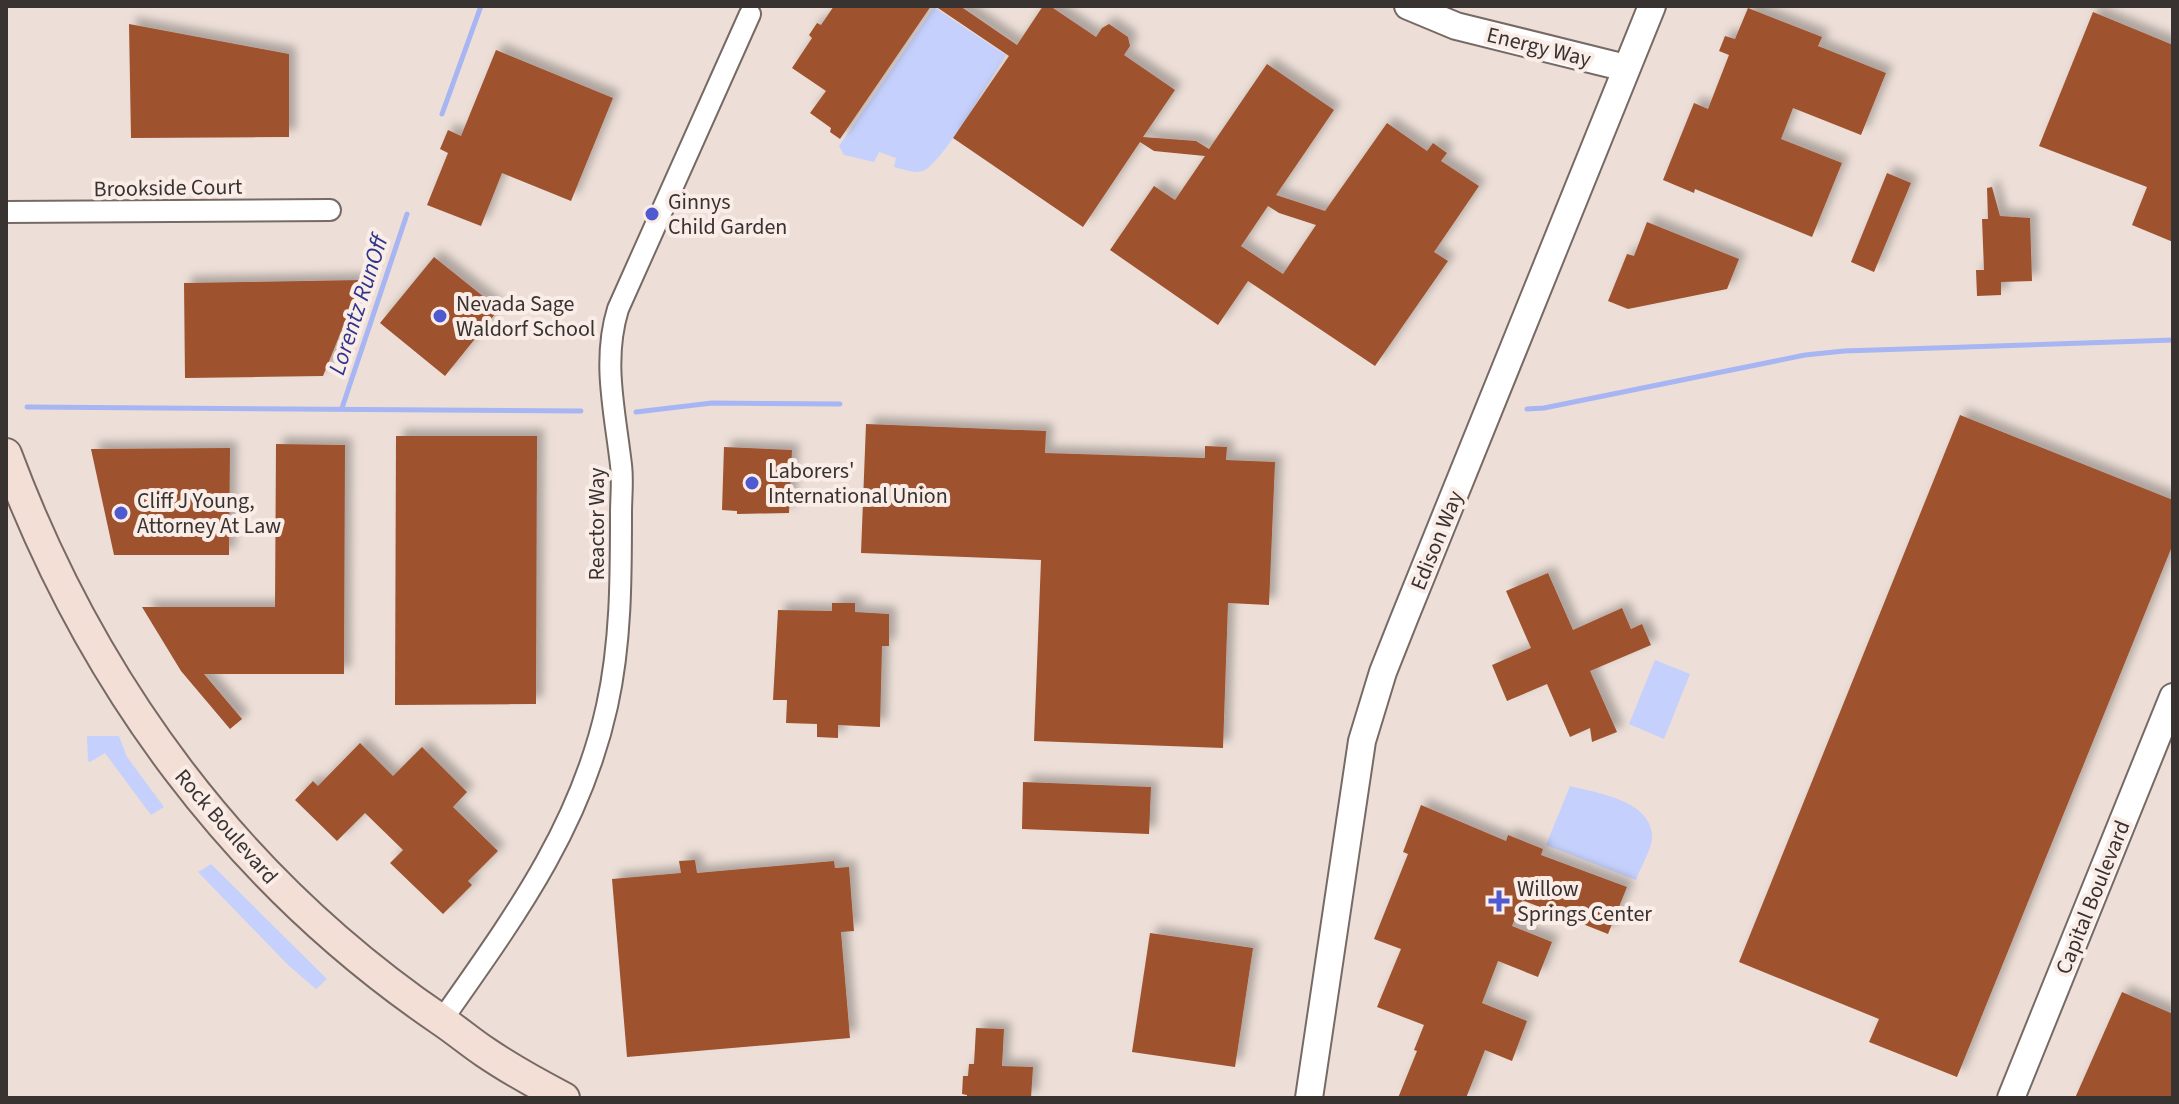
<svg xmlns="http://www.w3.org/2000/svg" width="2179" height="1104" font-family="'Source Sans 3',sans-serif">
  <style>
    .green { fill: #c5d0fc }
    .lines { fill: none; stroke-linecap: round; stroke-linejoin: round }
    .stream { stroke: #a7b5f3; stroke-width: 5 }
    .building { fill: #9e522e; fill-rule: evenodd; filter: url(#shadow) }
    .minor-casing { stroke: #776a65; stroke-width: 24 }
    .tertiary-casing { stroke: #776a65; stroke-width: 30 }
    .secondary-casing { stroke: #776a65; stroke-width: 34 }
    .minor { stroke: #fff; stroke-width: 20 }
    .tertiary { stroke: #fff; stroke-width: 26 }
    .secondary { stroke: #f4dfd6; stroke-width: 30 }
    .poi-dot { fill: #4f5ad0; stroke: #faece6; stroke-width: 3 }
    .labels { text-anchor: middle; stroke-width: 8; stroke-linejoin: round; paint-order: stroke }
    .street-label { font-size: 22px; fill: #383230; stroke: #faece6 }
    .poi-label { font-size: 22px; fill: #383230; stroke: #faece6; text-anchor: start }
    .water-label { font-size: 24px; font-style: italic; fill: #2f358c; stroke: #faece6 }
  </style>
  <defs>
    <filter id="shadow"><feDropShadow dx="7" dy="-7" stdDeviation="4" flood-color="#0004"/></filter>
  </defs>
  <rect width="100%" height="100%" fill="#eddfd8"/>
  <!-- green -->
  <g class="green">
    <path d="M934 7 1006 55C989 81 947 156 925 170 915 175 904 169 894 167L896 158 879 152 874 162 844 155 839 146Z"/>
    <path d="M1655 660 1690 674 1664 739 1629 724Z"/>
    <path d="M87 736H119L127 757 164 807 151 815 105 753 90 762 88 761Z"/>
    <path d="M1570 786C1596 793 1647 799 1652 833 1654 846 1640 868 1636 880L1546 845Z"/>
    <path d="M211 864 327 979 316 989 288 965 198 872Z"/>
  </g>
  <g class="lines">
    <!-- stream -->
    <g class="stream">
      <path d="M442 114 481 6"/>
      <path d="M27 407 581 411"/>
      <path d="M342 408 407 214"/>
      <path d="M1527 409 1544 408 1805 355 1844 351 2173 340"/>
      <path d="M636 412 712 403 840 404"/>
    </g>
  </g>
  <!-- building -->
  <g class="building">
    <path d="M834 6H931L840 139 830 132 831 128 810 113 826 91 792 68 812 38 809 35 817 23 821 25Z"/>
    <path d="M935 6H960L1017 45 1043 6H1050L1096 37 1102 28 1109 24 1128 37 1130 46 1124 55 1175 90 1143 137 1196 141 1209 149 1267 64 1334 110 1276 195 1325 211 1387 123 1427 151 1433 143 1447 153 1441 161 1479 186 1434 252 1448 261 1375 366 1248 281 1218 325 1110 250 1154 186 1175 200 1205 156 1154 151 1140 142 1083 227 953 138 1009 56ZM1268 206 1279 213 1316 225 1283 274 1241 246Z"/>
    <path d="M1748 8 1822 37 1818 46 1886 73 1861 135 1793 108 1781 139 1842 163 1812 237 1695 189 1694 193 1663 180 1694 103 1708 109 1729 55 1719 51 1725 36 1735 39Z"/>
    <path d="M2093 12 2173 45V242L2132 225 2147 187 2039 146Z"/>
    <path d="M129 24 289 54V137L131 138Z"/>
    <path d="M496 50 613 98 571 201 502 173 481 226 427 205 448 153 440 149 448 130 461 136Z"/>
    <path d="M1887 173 1911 183 1874 272 1851 262Z"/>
    <path d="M1992 187 2000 216 2030 218 2032 281 2001 282V295L1977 296 1976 270H1984L1982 219H1988L1987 188Z"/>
    <path d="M1647 222 1739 259 1727 289 1628 309 1608 301 1627 254 1634 256Z"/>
    <path d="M434 257 499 309 445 376 380 323Z"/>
    <path d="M362 280 323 376 185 378 184 283Z"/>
    <path d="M1960 415 2173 500V544L1957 1077 1869 1042 1879 1019 1739 962Z"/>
    <path d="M866 424 1046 431 1045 453 1205 458V446L1227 447 1226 460 1275 462 1269 605 1228 603 1223 748 1034 741 1041 560 861 553Z"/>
    <path d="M396 436H537L536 704 395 705Z"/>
    <path d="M276 444 345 445 344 674H204L242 719 230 729 181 671 142 607H275Z"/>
    <path d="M724 447 792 450 789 513 737 514V511L722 510Z"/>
    <path d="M230 448 229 555H114L91 449Z"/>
    <path d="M1548 573 1573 630 1622 608 1631 629 1642 624 1651 645 1590 671 1617 732 1592 742 1590 728 1570 737 1547 684 1507 701 1492 665 1531 648 1506 591Z"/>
    <path d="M832 603H855V612L889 614V646H882L880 727 838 725V738L817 737V724L786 723 787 700H773L778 610 832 611Z"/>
    <path d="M360 743 393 776 422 747 467 792 453 807 498 851 468 881 472 885 443 914 390 863 403 850 365 813 337 841 295 800 313 781 318 786Z"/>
    <path d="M1023 782 1151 787 1149 834 1022 829Z"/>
    <path d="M1421 805 1506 841 1508 835 1543 849 1541 855 1627 887 1608 934 1522 900 1512 926 1552 942 1538 977 1498 961 1482 1003 1527 1021 1512 1061 1485 1050 1466 1098H1398L1417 1051 1414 1050 1424 1025 1377 1007 1401 949 1374 939 1408 854 1403 852Z"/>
    <path d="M695 860 697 873 834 861 835 868 849 867 854 931 841 932 850 1038 627 1057 612 879 681 873 679 861Z"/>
    <path d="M1150 933 1253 948 1235 1067 1132 1052Z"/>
    <path d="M2122 992 2173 1014V1098H2075Z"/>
    <path d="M976 1028 1004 1029 1002 1066 1033 1067 1031 1098H967V1095L962 1094 963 1076H968L969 1064H974Z"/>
  </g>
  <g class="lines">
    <defs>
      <g id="minor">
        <path d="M6 212 330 210"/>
        <path d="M442 1020C512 920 580 829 607 706 621 643 621 578 621 513 621 497 623 481 621 465 615 412 602 361 618 309L750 14"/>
      </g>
      <g id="tertiary">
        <path d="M1408 6 1456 26 1626 68"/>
        <path d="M1309 1098 1362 741 1383 672 1404 619 1652 6"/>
        <path d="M2011 1098 2173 697"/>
      </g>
      <path id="secondary" d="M6 454C92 685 237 881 441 1020 456 1030 470 1042 485 1052 510 1069 537 1084 564 1098"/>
    </defs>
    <!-- minor casing -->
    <use href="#minor" class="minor-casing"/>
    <!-- tertiary casing -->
    <use href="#tertiary" class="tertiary-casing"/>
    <!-- secondary casing -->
    <use href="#secondary" class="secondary-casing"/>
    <!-- minor -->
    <use href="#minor" class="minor"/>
    <!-- tertiary -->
    <use href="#tertiary" class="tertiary"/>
    <!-- secondary -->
    <use href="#secondary" class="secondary"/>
  </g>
  <!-- markers -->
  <g class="poi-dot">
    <circle cx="652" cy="214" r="8"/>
    <circle cx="440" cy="316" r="8"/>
    <circle cx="752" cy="483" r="8"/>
    <circle cx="121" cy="513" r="8"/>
    <path d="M1495 889h8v8h8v8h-8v8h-8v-8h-8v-8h8z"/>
  </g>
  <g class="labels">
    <!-- street labels -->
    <g class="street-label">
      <text transform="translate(1539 46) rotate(14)" y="8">Energy Way</text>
      <text transform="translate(168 187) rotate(-1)" y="8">Brookside Court</text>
      <text transform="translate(596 524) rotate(-90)" y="8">Reactor Way</text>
      <text transform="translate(1436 540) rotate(-68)" y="8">Edison Way</text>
      <text transform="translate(227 826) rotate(49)" y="8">Rock Boulevard</text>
      <text transform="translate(2092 897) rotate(-68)" y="8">Capital Boulevard</text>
    </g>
    <!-- poi labels -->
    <g class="poi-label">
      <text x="668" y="209">Ginnys<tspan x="668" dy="25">Child Garden</tspan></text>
      <text x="456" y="311">Nevada Sage<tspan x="456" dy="25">Waldorf School</tspan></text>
      <text x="768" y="478">Laborers'<tspan x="768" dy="25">International Union</tspan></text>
      <text x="137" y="508">Cliff J Young,<tspan x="137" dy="25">Attorney At Law</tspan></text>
      <text x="1517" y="896">Willow<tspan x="1517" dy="25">Springs Center</tspan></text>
    </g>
    <!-- water labels -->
    <g class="water-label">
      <text transform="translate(358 305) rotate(-72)" y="8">Lorentz RunOff</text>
    </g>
  </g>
  <!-- border -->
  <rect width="2179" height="1104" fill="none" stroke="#383230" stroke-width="16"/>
</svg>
